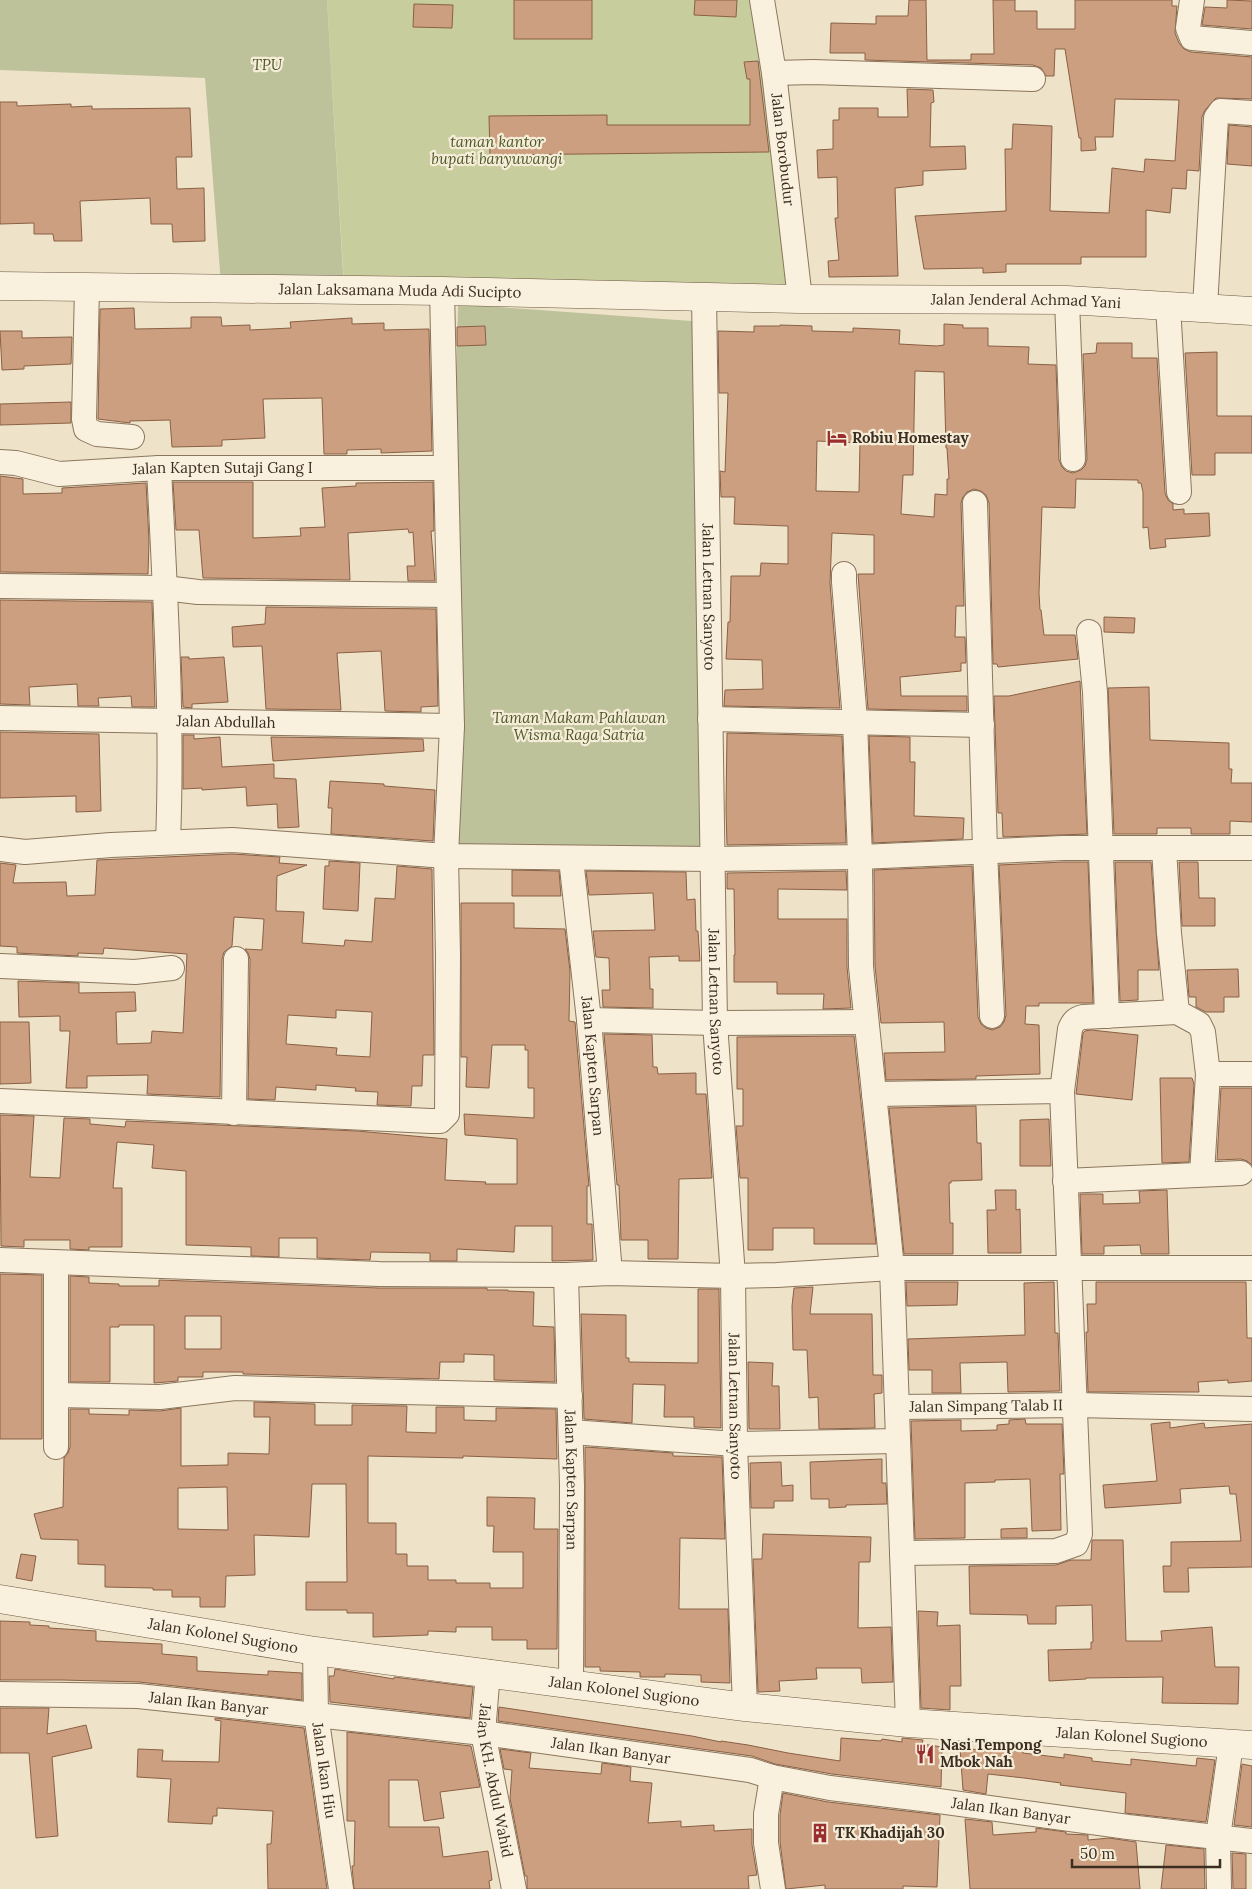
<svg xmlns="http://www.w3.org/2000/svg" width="1252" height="1889" font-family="Lora,serif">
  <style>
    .green { fill: #c7cd9d }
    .cemetery { fill: #bec29b }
    .building { fill: #cc9f80; stroke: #8a6044; fill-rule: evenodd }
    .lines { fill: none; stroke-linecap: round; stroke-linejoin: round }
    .minor-casing { stroke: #8b765e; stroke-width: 26 }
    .secondary-casing { stroke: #6d5741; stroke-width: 29 }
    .minor { stroke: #f9f0dd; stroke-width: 24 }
    .secondary { stroke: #f9f0dd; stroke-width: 28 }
    .labels { text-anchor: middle; stroke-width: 4.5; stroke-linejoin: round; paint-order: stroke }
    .park-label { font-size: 15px; font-style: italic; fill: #4c5828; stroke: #f6edd9 }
    .street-label { font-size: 15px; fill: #3c2e21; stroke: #f6edd9 }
    .poi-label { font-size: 15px; font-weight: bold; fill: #3c2e21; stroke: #f6edd9; text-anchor: start }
  </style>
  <rect width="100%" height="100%" fill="#eee3c9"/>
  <!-- green -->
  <path class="green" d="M327 0H760L800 299 345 301Z"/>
  <!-- cemetery -->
  <g class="cemetery">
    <path d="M0 0H327L344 290 222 297 205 78 0 70Z"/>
    <path d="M458 304 705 322 711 858 446 856Z"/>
  </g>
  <!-- building -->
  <g class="building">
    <rect x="514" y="0" width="78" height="39"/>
    <path d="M695 0H737L736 17 694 15Z"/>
    <path d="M909 0H926L927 60H971V54H994L993 0H1015V11H1037V29H1075V0H1172V6H1177L1175 33 1179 43 1184 49 1191 52 1252 57V99L1216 98 1205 110 1202 117 1199 171 1187 170 1186 189 1172 188 1170 213 1146 210V257H1081V264H1006V272L983 273V268L924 269 915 216 1006 211 1005 149H1012L1013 124 1052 126 1050 211 1109 213 1112 168 1144 172 1145 159 1175 161 1179 100 1115 99 1113 137H1095L1096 150 1081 151V138H1079L1065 49H1055L1054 76H1046L1041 68 1033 65 865 60V53H830L831 23 876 24V16H908Z"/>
    <path d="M1227 0 1252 1V29L1202 25 1205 7 1227 8Z"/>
    <path d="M414 4 453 5 452 28 413 27Z"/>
    <path d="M758 61 769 152 490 155 489 116 607 115V125H750V79H747L744 62Z"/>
    <path d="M907 89 933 90 934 102 931 103 930 147 965 146 966 169 923 171V185L895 188 898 276 829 277 828 261 839 260 835 218H838L837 177 818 178 817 150 833 149V120H839V108H878V117H908Z"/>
    <path d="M0 102H17V106L71 104V107L92 106V109L190 108 192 157H176L177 189 204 188 205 241 173 242 172 224H151L150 198 80 201 82 241H54L53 234H34V223L0 224Z"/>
    <path d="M1229 125 1252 127V166L1227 164Z"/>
    <path d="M134 308 135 329 191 328V317H221L222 326 250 325V330L291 328 290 322 352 318V324L384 323V330L429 329 432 451 381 453V449L347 450V454H324L322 398 263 399 265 438 222 440V446L172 447 170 420 130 421V423L98 419 100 309Z"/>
    <path d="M944 324 963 325V328H988V346L1029 347 1028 364 1056 365 1059 460 1062 467 1066 471 1073 473 1081 470 1085 466 1087 459 1083 354 1096 353 1097 343H1132V358H1157L1165 493 1168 500 1173 504V510L1184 509V514L1209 513 1210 536 1165 539 1166 547 1150 549 1148 527 1143 528V492L1141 483H1138V480L1076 479 1075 508 1042 507 1039 593 1040 610H1041L1044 635H1075L1078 659 998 667 997 664H993L989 503 986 495 981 491 974 489 967 492 963 497 961 503 964 606H956L955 637H965L966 663H961V671L900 677 901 696H967V711L868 709 858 574H874V535L832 533 830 583 840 708 724 706 725 690 763 689 762 660 726 659 728 622H730L731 576H760L761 563 788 564V526L734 524 735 497H721L720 471 725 472 728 393H719L718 331 754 332V326H780V325L812 326V331L853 332V328L900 330 899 344 937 346 944 345ZM915 371 944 372 946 448H947L949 479H947V495L935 494 934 517 901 514 903 475H913ZM817 441 860 443 859 492 816 491Z"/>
    <path d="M485 326 486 345 457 346V327Z"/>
    <path d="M0 331H22V338L72 337 71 364 24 366V369L2 370Z"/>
    <path d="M1217 352V416H1252V453H1215V475H1192L1185 353Z"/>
    <path d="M71 402V423L0 425V404Z"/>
    <path d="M0 476 23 479V494L62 493V488L146 483 149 541 148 574 0 572Z"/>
    <path d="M173 482H253V538L301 536 300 528 325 527 322 488 356 486V483L433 482 434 531H431L435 581H408L407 566H415L413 532 409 533 408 529 348 533 350 580 203 578 199 530H176Z"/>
    <path d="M0 600 152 602 155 707H132L131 696 98 698 99 706H78L77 684 29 687 30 705 0 704Z"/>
    <path d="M266 607 436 609 438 706 421 707V712L385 711 381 651 337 653 341 710 266 709 262 646 233 647 232 627 265 624Z"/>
    <path d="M1104 617 1135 618 1134 633 1104 632Z"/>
    <path d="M181 657H189V659L224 657 228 702 192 704V708L183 707Z"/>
    <path d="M1080 681 1087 834 1003 837 1002 813H998L994 696H1009Z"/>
    <path d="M1149 687 1150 740 1229 743V769H1232L1231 783H1252V822L1230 821V834H1191V828H1157V834H1114L1108 688Z"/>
    <path d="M0 732 99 734 101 811 76 812V796L0 798Z"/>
    <path d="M727 733 842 736 846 843 727 845 726 809Z"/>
    <path d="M183 735H194V739L220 737 222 767 274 764V778L296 779 299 827 278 828 277 804 247 806 246 787 202 790V788L183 789Z"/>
    <path d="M869 736 910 737V762H915L914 816 964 818 963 839 873 843Z"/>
    <path d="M271 737 423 739 424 751 273 761Z"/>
    <path d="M330 781 384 784V786L435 790 433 841 331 834 332 808H328Z"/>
    <path d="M232 854 280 857 279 863 307 865 277 876 276 911 304 912 302 943 344 946 345 940 372 942 375 898 395 899 397 866 432 869 434 1055H423L422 1086H412L411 1106 377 1105 378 1092 355 1091 356 1088 316 1085V1090L276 1087 275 1100 248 1099 250 959 248 953 245 949 262 950 264 919 234 917 232 946 224 952 222 959 220 1097 147 1094 148 1075 87 1076V1088H66L70 1031H60V1016L19 1017 18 981 79 983V993L135 992 136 1011 116 1012 117 1044 151 1043 152 1031 183 1033 187 954 104 948 103 954 78 953V956L17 953V947L0 946V863L16 865 13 883 66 882 67 896 95 895 97 860ZM336 1010 372 1012 370 1057 336 1055 337 1048 286 1044 288 1015 336 1018Z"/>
    <path d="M329 861 360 863 358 911 323 909 325 866H329Z"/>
    <path d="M1063 862H1088L1093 1003H1039V1006H1026L1025 1024 1039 1025 1040 1074 976 1076V1079L886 1080 884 1053 945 1052 944 1022 881 1023 875 966 874 870 972 866 978 1017 981 1024 986 1028 992 1030 1000 1027 1004 1022 1006 1015 999 865Z"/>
    <path d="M1115 862H1151L1159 970H1138V1000L1120 1001Z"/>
    <path d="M1179 862H1198L1199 898H1215V926H1182Z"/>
    <path d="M512 870 559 871 561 896H512Z"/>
    <path d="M586 871 686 872 687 900 695 899 696 931H698L700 961H679V956L649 957 650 989H653V1008L603 1007 602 990H610L609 958 596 957 593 931 655 930 653 893 589 895Z"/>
    <path d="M846 871 847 890 778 889V919H847V967L851 1008 823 1009 824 994H777V982H734V955H735L734 889H727V873Z"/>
    <path d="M461 903H514V928L565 929 570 971 569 1021 575 1022 589 1186H587V1224H592L593 1260 552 1261V1226H515L514 1252 457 1249V1261H430V1253L371 1252 370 1260 317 1258V1238H279V1257L251 1256V1247L186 1245V1171L152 1168 154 1145 117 1142 113 1188H122V1247H89V1250L70 1249V1240H24V1247L1 1246 0 1115 34 1116 30 1177 60 1178 64 1118 90 1119V1124L125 1127 126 1121 357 1131 447 1139 445 1180 486 1182 485 1184H517V1139L465 1135 464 1114 534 1118V1088H528V1050H525V1045H492L489 1088 466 1087 467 1057H461Z"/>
    <path d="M1238 969 1239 997H1224V1012H1206L1196 1007V997H1189L1187 970Z"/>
    <path d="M0 1022H29L31 1083 0 1084Z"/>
    <path d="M1091 1030 1138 1035 1132 1100 1076 1094 1083 1033 1085 1031Z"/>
    <path d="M604 1034 652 1035 653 1067H657L658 1074 696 1073V1094H706L712 1178 679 1179 678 1259H648V1240H621L619 1185H617Z"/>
    <path d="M854 1036 876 1244H814V1228H773V1250H748V1178H740L736 1126H743V1089H737V1037Z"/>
    <path d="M1160 1078H1192L1194 1084 1189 1162 1162 1163Z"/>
    <path d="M1221 1088H1252V1165L1247 1161 1241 1159 1217 1160Z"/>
    <path d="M976 1106 977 1143H981L982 1180 951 1181V1183H949L950 1223H953V1254H904L889 1108Z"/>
    <path d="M1049 1119 1051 1166H1020V1120Z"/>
    <path d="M995 1190H1016V1210L1020 1209 1021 1253H988L987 1210H996Z"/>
    <path d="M1167 1190 1169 1254H1141L1140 1245 1104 1246V1254H1082L1080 1194H1103V1204L1140 1203 1139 1191Z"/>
    <path d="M0 1274 42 1275V1439H0Z"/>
    <path d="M70 1276 89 1277V1283L119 1284V1286H159V1280L379 1288H487V1290H508V1291L534 1292 533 1326 554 1327 555 1382 494 1380V1355L464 1354V1362H440L439 1379 243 1374V1372H203V1377H178V1381L154 1383V1325H119V1327H110V1382H70ZM185 1316H221V1349H185Z"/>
    <path d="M906 1282H958L957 1305 907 1306Z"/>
    <path d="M1054 1282 1055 1333H1058L1060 1391 1008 1392 1007 1362 960 1363 961 1393H932V1370H909L908 1339 1025 1335 1024 1283Z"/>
    <path d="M1096 1282H1246L1247 1338H1252V1381L1228 1383V1380L1198 1382 1199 1392H1088L1086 1332H1088L1087 1304H1096Z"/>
    <path d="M813 1287 810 1314H872L873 1375H882V1393L874 1394 875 1428 819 1429 818 1397 809 1398 807 1350H793L792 1306 794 1288Z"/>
    <path d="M698 1289H719L721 1428 694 1427V1417H664L665 1385 633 1384 632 1423 584 1419 581 1314 626 1315V1358H629V1362L698 1363Z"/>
    <path d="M748 1362 773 1363 772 1386H779L780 1429H749Z"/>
    <path d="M254 1402 315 1404V1425H352V1405L407 1406 406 1432 436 1433V1407H464V1420L496 1421V1408L556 1409 557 1459 463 1456V1458L368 1456V1523H396V1554H407V1566H428V1580H456V1583H490V1588H523V1552H493L494 1526H487V1497L535 1498 534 1529H558L557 1649H527V1640H492V1627H456V1632L428 1631V1635L373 1637V1613H347V1610H306V1582H347L346 1484H312L309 1537 254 1535 255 1575 226 1576 225 1607H200V1597H172V1590H153V1588L105 1587V1565L78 1564V1540L41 1539 34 1514 63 1507 64 1458 68 1453 70 1447V1409H89V1414L129 1415V1410L160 1411 181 1408V1466L228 1465V1453L269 1454 270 1417H254ZM227 1487 228 1530 178 1529V1488Z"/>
    <path d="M1025 1419 1026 1424H1062L1064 1474H1060L1061 1530 1032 1531 1030 1479 995 1480V1482L965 1483V1538L915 1539 911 1421 961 1420V1431L997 1430V1425L1009 1424V1420Z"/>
    <path d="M1170 1422V1428L1204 1423 1205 1428 1252 1424V1567L1188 1568 1189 1592H1164L1163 1566H1171V1542L1241 1541 1236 1494H1230L1229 1486 1180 1489 1181 1503 1105 1508 1103 1485 1157 1481 1151 1424Z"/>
    <path d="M585 1447 673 1453V1456L722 1457 725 1539 680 1538 679 1609H728L730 1683 701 1682V1675L665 1674V1677H640V1672L600 1671V1667H585Z"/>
    <path d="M882 1459V1483H886L887 1504 846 1505V1507L829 1508V1499H811L810 1462Z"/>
    <path d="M781 1462 782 1486 793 1485V1501H774V1508H751L750 1463Z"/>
    <path d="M1027 1528V1538H1001V1529Z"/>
    <path d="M763 1534 871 1537 870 1562H859L858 1628 891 1627 893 1682 862 1683 861 1668H816L817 1679 779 1681 780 1691 758 1692 753 1559H762Z"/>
    <path d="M1092 1540H1123L1126 1641H1162L1161 1631 1212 1627 1215 1667H1239L1238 1704 1162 1703 1163 1677 1086 1678V1679L1049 1681 1048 1650 1091 1649V1642H1093L1092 1605 1056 1606V1624H1028L1027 1615 970 1614 969 1566 1056 1565 1071 1560H1091Z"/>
    <path d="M21 1554 36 1556 32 1581 16 1578Z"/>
    <path d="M918 1611 938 1612 937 1626 960 1625 961 1686H950V1710L921 1708Z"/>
    <path d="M0 1621 30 1622V1625L49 1626V1628L96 1631V1641L162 1644V1654L197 1657V1671L268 1675V1671L302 1673V1700L139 1682 62 1680H0Z"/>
    <path d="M335 1669 394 1679V1677L473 1687 470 1718 330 1702 329 1676H334Z"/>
    <path d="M499 1707 692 1736 721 1742V1741L748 1745 788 1753 840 1761 841 1738 881 1741 882 1739 902 1742V1738L923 1740 922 1744 942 1747 941 1787 832 1774 775 1764 752 1756 498 1721Z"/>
    <path d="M0 1708H49L47 1734 86 1725 92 1748 52 1757 58 1836 36 1838 29 1753H0Z"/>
    <path d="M215 1718 304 1728 327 1889H268L267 1844H271L273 1811 217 1808V1816H213L212 1824 168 1822 171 1779 137 1777 138 1749 163 1750 162 1761 219 1762 221 1721 215 1720Z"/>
    <path d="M347 1732 471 1746 480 1787 440 1792 444 1818 424 1821 418 1780H389V1827H439L443 1857 488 1851 492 1880 489 1881 490 1889H354L352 1866H354L355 1821H347Z"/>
    <path d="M993 1746 1024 1749 1023 1753 1064 1758V1754L1092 1758V1761L1131 1765V1759L1196 1766 1197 1758 1215 1760 1206 1822 1125 1813 1126 1793 1060 1785 1061 1783 1024 1778 988 1774 986 1794 963 1790 960 1748 993 1751Z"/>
    <path d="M500 1749 531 1753 529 1768 601 1774 602 1763 631 1767 630 1781 652 1783 648 1823 681 1821V1827L714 1825V1831L752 1829V1845L757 1875 748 1876 749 1889H527V1876H525L510 1798 512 1770 504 1769Z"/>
    <path d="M1242 1764 1252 1766V1827L1234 1825Z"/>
    <path d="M783 1793 828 1802 940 1815 937 1887 903 1886V1889H825V1885L786 1889 780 1842V1815Z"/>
    <path d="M965 1819 992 1822 993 1835 1036 1832V1828L1066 1832V1834L1088 1835V1840L1109 1838 1136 1842 1140 1889H970Z"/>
    <path d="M1166 1845 1204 1849 1205 1889H1161Z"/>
    <path d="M1232 1853 1246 1854V1889H1233Z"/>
  </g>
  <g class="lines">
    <defs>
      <g id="minor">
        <path id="s1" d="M762 0 774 73 800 299"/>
        <path d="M1192 0 1188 28 1192 38 1252 43"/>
        <path d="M774 73 813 72 1033 79"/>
        <path d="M87 287 84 419 86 429 97 434 132 437"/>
        <path id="s2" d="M704 296 715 1023 733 1276 735 1444 745 1707"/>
        <path d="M1067 300 1073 459"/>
        <path d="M1168 306 1179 492"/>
        <path d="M1205 307 1216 118 1221 111 1252 113"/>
        <path id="s3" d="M0 462 16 463 59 474 159 468H446"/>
        <path d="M159 468C165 592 173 717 168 842"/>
        <path d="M975 503 985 850 992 1016"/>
        <path d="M844 574V582L855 721 860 857 861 967 892 1268 908 1723"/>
        <path d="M0 586 165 588 198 592 449 595"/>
        <path d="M1089 632 1095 692 1107 1016"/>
        <path id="s4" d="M0 718 452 726"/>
        <path d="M710 719 982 725"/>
        <path d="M1164 848 1169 933 1177 1012"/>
        <path d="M0 849 25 852 111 845 232 840 446 856 713 859 860 857 1063 848H1252"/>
        <path id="s5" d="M571 859 589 1020 610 1273"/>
        <path d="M0 966 135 972 172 968"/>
        <path d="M589 1020 715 1023 866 1022"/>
        <path d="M1208 1074H1252"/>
        <path d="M1062 1091 1070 1029C1073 1022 1075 1019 1083 1017L1177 1012 1199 1024 1203 1032 1208 1074 1202 1174"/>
        <path d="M874 1094 1062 1091 1080 1534 1076 1544 1056 1551 902 1553"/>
        <path d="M0 1101 431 1121H440L447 1114 448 956 446 856 452 726 442 291"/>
        <path d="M234 1113 236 959"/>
        <path d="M1065 1181 1241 1173"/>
        <path d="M0 1260 379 1274 566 1275 610 1273 733 1276 777 1275 892 1268H1252"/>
        <path id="s6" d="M566 1275 572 1486 571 1684"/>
        <path d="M56 1395 160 1397 235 1388 570 1396"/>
        <path id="s7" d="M897 1407 1075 1405 1252 1409"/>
        <path d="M571 1432 735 1444 898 1441"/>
        <path d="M56 1447V1263"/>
        <path id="s8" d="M315 1651 316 1714 341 1889"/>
        <path id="s9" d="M488 1672 483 1733 514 1889"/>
        <path id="s10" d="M0 1694 138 1696 483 1733 750 1770 772 1777 830 1788 931 1800 1128 1827 1252 1841"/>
        <path d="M772 1777 766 1814V1843L773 1889"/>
        <path d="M1219 1889 1218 1837 1231 1744"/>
      </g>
      <g id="secondary">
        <path id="s11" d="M0 286 442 291 800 299 1067 300 1252 311"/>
        <path id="s12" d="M0 1599 315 1651 745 1707 908 1723 1252 1745"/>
      </g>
    </defs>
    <!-- minor casing -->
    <use href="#minor" class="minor-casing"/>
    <!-- secondary casing -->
    <use href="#secondary" class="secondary-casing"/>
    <!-- minor -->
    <use href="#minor" class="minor"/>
    <!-- secondary -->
    <use href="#secondary" class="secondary"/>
  </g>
  <!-- icons -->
  <defs>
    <symbol id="hotel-bare" viewBox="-9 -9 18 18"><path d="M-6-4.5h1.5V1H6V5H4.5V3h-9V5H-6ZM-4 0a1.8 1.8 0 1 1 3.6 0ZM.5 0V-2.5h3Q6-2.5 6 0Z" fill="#992e2f" stroke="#f6edd9" stroke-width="2.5" paint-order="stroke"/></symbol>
    <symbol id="restaurant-bare" viewBox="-9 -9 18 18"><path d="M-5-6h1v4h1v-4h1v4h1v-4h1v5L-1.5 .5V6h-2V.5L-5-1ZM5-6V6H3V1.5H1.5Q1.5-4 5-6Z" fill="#992e2f" stroke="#f6edd9" stroke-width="2.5" paint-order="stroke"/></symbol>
    <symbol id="building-bare" viewBox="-9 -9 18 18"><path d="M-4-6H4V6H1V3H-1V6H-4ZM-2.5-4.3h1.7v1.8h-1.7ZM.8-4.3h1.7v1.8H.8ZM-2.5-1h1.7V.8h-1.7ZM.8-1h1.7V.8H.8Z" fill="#992e2f" stroke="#f6edd9" stroke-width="2.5" paint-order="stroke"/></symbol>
  </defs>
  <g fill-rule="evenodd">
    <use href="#hotel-bare" x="823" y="424" width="28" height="28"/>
    <use href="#restaurant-bare" x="911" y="1740" width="28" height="28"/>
    <use href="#building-bare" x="806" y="1819" width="28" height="28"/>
  </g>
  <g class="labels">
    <!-- park labels -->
    <g class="park-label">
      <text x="267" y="70">TPU</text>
      <text x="497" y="147">taman kantor<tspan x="497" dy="17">bupati banyuwangi</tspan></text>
      <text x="579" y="723">Taman Makam Pahlawan<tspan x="579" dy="17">Wisma Raga Satria</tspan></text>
    </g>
    <!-- street labels -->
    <g class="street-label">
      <text dy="5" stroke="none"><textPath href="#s1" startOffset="151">Jalan Borobudur</textPath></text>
      <text dy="5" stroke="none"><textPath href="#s11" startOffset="400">Jalan Laksamana Muda Adi Sucipto</textPath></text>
      <text dy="5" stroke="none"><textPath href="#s11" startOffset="1026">Jalan Jenderal Achmad Yani</textPath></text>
      <text dy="5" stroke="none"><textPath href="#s3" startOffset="224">Jalan Kapten Sutaji Gang I</textPath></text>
      <text dy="5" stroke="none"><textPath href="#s2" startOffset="301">Jalan Letnan Sanyoto</textPath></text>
      <text dy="5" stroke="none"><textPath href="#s4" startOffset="226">Jalan Abdullah</textPath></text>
      <text dy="5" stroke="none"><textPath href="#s2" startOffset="706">Jalan Letnan Sanyoto</textPath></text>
      <text dy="5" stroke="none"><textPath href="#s5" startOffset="208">Jalan Kapten Sarpan</textPath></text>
      <text dy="5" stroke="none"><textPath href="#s2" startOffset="1111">Jalan Letnan Sanyoto</textPath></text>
      <text dy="5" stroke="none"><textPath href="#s7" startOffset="89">Jalan Simpang Talab II</textPath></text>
      <text dy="5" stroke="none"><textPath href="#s6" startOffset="205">Jalan Kapten Sarpan</textPath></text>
      <text dy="5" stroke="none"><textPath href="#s12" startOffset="226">Jalan Kolonel Sugiono</textPath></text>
      <text dy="5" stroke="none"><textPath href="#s12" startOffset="631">Jalan Kolonel Sugiono</textPath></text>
      <text dy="5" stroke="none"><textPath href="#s10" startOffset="209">Jalan Ikan Banyar</textPath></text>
      <text dy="5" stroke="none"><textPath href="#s12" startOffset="1141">Jalan Kolonel Sugiono</textPath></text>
      <text dy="5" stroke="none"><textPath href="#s10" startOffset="614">Jalan Ikan Banyar</textPath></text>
      <text dy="5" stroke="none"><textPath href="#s8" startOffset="120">Jalan Ikan Hiu</textPath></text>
      <text dy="5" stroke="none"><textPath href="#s9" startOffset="110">Jalan KH. Abdul Wahid</textPath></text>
      <text dy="5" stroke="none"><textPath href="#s10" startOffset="1019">Jalan Ikan Banyar</textPath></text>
    </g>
    <!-- poi labels -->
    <g class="poi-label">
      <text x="852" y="443">Robiu Homestay</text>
      <text x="940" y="1750">Nasi Tempong<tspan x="940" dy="17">Mbok Nah</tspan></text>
      <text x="835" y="1838">TK Khadijah 30</text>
    </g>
  </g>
  <!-- scale -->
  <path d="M1072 1859v8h148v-8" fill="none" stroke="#3c2e21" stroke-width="2.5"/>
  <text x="1080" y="1859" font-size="15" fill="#3c2e21" stroke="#f6edd9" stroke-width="4" paint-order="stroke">50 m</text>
</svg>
